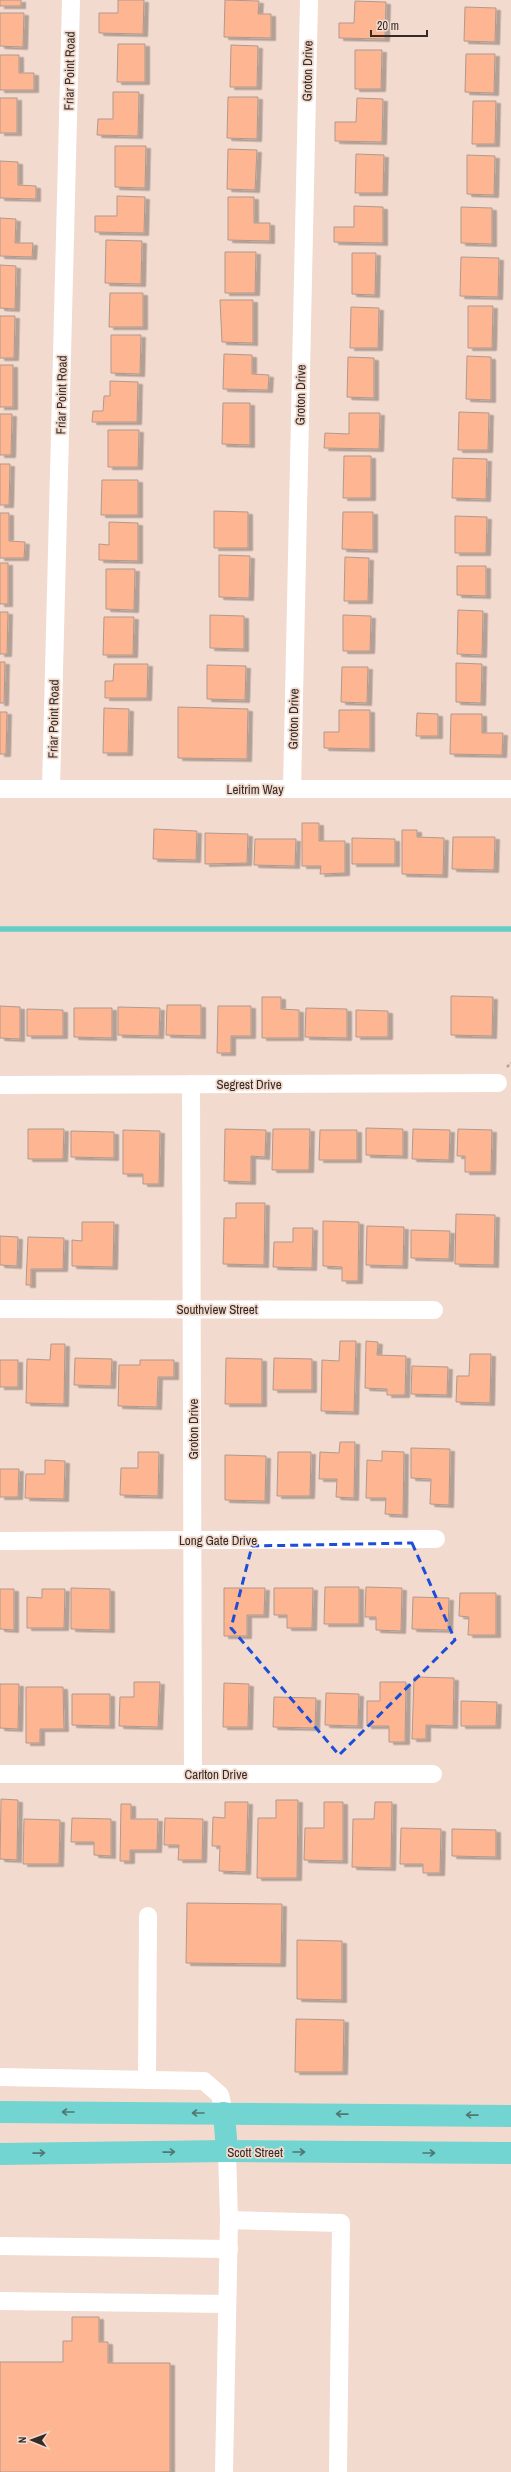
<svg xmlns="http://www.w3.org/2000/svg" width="511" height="2472" font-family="'Archivo Narrow',sans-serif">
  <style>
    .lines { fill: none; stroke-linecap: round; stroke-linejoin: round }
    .stream { stroke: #65cdc6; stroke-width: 5.5 }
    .building { fill: #feb592; stroke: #b0998e; filter: url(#shadow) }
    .path { stroke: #b7a399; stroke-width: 2.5; stroke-dasharray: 3 2; stroke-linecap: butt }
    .minor { stroke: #fff; stroke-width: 18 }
    .major { stroke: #72d5d1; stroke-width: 22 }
    .oneway { stroke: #507773 }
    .marked { fill: none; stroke: #1d4ed8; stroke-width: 3; stroke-dasharray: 8 5; stroke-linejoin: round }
    .labels { text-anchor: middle; stroke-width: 3.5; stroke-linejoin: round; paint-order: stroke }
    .street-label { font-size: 13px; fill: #342b26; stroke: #f3dace }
  </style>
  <defs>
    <filter id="shadow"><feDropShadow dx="4.5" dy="2.5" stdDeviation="0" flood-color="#0004"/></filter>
  </defs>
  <rect width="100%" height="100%" fill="#f3dace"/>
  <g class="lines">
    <!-- stream -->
    <path class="stream" d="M0 929H511"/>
  </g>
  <!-- building -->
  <g class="building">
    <rect x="0" y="0" width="21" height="6"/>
    <path d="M118 0H144L143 34 99 33V13H118Z"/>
    <path d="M225 0 259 1 258 14H271V38L224 37Z"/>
    <path d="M355 1 386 2 385 39 339 38V23H354Z"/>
    <path d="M465 7 496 8 495 42 464 41Z"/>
    <path d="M0 13H24L23 47 0 46Z"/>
    <path d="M118 44H145V82H117Z"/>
    <path d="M231 45 258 46 257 87H230Z"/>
    <path d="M355 50H382L381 89H355Z"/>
    <path d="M466 54H495L494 93 465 92Z"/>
    <path d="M0 55H19V73H34V90H0Z"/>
    <path d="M113 92H139L138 136 97 135 98 119H113Z"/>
    <path d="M228 97H258L257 139 227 138Z"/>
    <rect x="0" y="98" width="17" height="35"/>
    <path d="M357 98 383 99 382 142 335 141V122H356Z"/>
    <path d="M473 101H496L495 144H472Z"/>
    <path d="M115 146H146L145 188 115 187Z"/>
    <path d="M228 149 257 150 255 190 227 189Z"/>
    <path d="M356 154 384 155 383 193H355Z"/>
    <path d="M467 155 495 156 494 195 467 194Z"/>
    <path d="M0 161 18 162V185L36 186V199L0 198Z"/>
    <path d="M117 196 145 197 144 233 95 232V216H117Z"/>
    <path d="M228 197H254V223H270V241L228 240Z"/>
    <path d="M354 206 383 207V243L334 242V227H354Z"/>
    <path d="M461 207 492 208V244L461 243Z"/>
    <path d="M0 218 16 219 15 243H33L32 257 0 256Z"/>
    <path d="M106 240 142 241 141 284 105 283Z"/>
    <path d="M225 252H256L255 293H225Z"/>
    <path d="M352 253H376L375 295 352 294Z"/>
    <path d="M461 257 499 258 498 297 460 296Z"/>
    <path d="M0 265 16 266 15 309 0 308Z"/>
    <path d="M110 293H143V327H109Z"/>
    <path d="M220 300H253V343L222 342Z"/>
    <path d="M468 306H493L492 348H468Z"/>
    <path d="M351 307 379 308 378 348H350Z"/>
    <path d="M0 316H15L14 358H0Z"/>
    <path d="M111 335H141L140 374 111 373Z"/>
    <path d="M224 354 252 355V374L269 375 268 390 223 389Z"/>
    <path d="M467 356 491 357V400L466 399Z"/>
    <path d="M348 357 374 358V398L347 397Z"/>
    <rect x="0" y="365" width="13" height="42"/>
    <path d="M110 381 138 382 137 422H92L93 411H103L104 396H110Z"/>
    <path d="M223 403H250V445L222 444Z"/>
    <path d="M459 412 489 413 488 450H458Z"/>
    <path d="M349 413H380L379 449 324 448 325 433 349 434Z"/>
    <path d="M0 414H12L11 455H0Z"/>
    <path d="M108 430H139L138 467H108Z"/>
    <path d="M344 456H371V498H343Z"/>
    <path d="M453 458 487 459 486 499 452 498Z"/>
    <path d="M0 464H10L9 505H0Z"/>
    <path d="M102 480H138V515H101Z"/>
    <path d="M214 511 248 512V548H214Z"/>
    <path d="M343 512H373V550L342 549Z"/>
    <path d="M0 513H9V541L25 542 24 558H0Z"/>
    <path d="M455 516 487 517 486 553H455Z"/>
    <path d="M109 522 138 523V561L99 560V544L109 545Z"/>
    <path d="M219 555 250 556 249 598 219 597Z"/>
    <path d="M345 557 369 558 368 601H344Z"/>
    <rect x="0" y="563" width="8" height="41"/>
    <path d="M457 566H486V596L457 595Z"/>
    <path d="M106 569H135L134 610 106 609Z"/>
    <path d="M458 610 483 611 482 655 457 654Z"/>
    <path d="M0 612H8L7 654H0Z"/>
    <path d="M210 615 244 616V649L210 648Z"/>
    <path d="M343 615 371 616 370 651H343Z"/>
    <path d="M104 617H134L133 655H103Z"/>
    <path d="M0 662H5L4 703H0Z"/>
    <path d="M456 663 482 664 481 703 456 702Z"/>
    <path d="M114 664H148L147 698H105V681H113Z"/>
    <path d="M207 665 246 666 245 700 207 699Z"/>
    <path d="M342 667H368L367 703 341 702Z"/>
    <path d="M178 707 248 709 247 759 178 758Z"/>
    <path d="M104 708 129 709 128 753H103Z"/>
    <path d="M339 710H370V749L324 748V732H339Z"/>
    <path d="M0 712H7L6 754H0Z"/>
    <path d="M417 713 438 714V736H416Z"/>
    <path d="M451 714H482V733H503L502 755 450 754Z"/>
    <path d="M302 823H319V841H345V873L320 874 321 866H302Z"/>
    <path d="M154 829 197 831 196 860 153 859Z"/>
    <path d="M402 830H417V837L444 838 443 875 402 874Z"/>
    <path d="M205 833 248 834 247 863 205 864Z"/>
    <path d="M453 837H495L494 870 452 869Z"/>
    <path d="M352 838 395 839V864H352Z"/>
    <path d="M255 839H296L295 866 254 865Z"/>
    <path d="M451 996 493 997 492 1036 451 1035Z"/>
    <path d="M262 997H281V1009L299 1010V1038H262Z"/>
    <path d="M167 1005H201V1036L166 1035Z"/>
    <path d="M0 1006 20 1007V1039L0 1038Z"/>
    <path d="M218 1006H251V1036H231V1053H217Z"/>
    <path d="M118 1007 160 1008 159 1036 118 1035Z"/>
    <path d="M74 1008H112V1038L74 1037Z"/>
    <path d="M306 1008 347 1009V1038L305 1037Z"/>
    <path d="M27 1009 63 1010V1036H27Z"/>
    <path d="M356 1010 388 1011V1037H356Z"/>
    <path d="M366 1128 403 1129V1156L366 1155Z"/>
    <path d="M28 1129H64L63 1159H28Z"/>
    <path d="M225 1129 266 1130 265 1157 251 1156V1182L224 1181Z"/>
    <path d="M273 1129H310L309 1170H272Z"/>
    <path d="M413 1129 450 1130 449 1160 412 1159Z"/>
    <path d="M458 1129 492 1130 491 1172H465V1156H457Z"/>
    <path d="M123 1130 160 1131 159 1184H143V1174H123Z"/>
    <path d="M320 1130H357V1160H319Z"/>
    <path d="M71 1131 114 1132V1158L71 1157Z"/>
    <path d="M236 1203H265L264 1265 223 1264 224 1218H236Z"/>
    <path d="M456 1214 495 1215 494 1265 455 1264Z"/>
    <path d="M323 1221 359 1222 358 1281H342V1267L323 1266Z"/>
    <path d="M82 1222H114L113 1267 72 1266V1240L82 1241Z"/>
    <path d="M367 1226 404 1227 403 1266 366 1265Z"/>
    <path d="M293 1228H313L312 1268 273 1267 274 1242H293Z"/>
    <path d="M411 1230 450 1231 449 1259 411 1258Z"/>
    <path d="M0 1236 18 1237 17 1266 0 1265Z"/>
    <path d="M28 1237 64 1238 63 1269H31V1285H26Z"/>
    <path d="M340 1341H356L354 1412 321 1411 322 1360 339 1361Z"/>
    <path d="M366 1341 378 1342 377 1355 406 1356 405 1395H387V1389L365 1388Z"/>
    <path d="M51 1344H65L64 1404 26 1403 27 1359 50 1360Z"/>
    <path d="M470 1354H491L490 1403 456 1402 457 1376H469Z"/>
    <path d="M75 1358 112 1359 111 1386 74 1385Z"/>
    <path d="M226 1358 262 1359V1404H225Z"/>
    <path d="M274 1358 312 1359V1390H273Z"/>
    <rect x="0" y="1360" width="18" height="27"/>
    <path d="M140 1360H174V1377H158L157 1407 118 1406 119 1365H140Z"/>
    <path d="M412 1366 448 1367 447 1395 411 1394Z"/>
    <path d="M340 1442H355L354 1498 336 1497 337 1479H319L320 1452 339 1453Z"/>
    <path d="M411 1448 450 1449 449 1505 430 1504 431 1479 411 1478Z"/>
    <path d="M382 1451 404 1452 403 1515 385 1514 386 1498H366L367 1460 382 1461Z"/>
    <path d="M138 1452H159L158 1496 120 1495 121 1468H138Z"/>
    <path d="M278 1452H311L310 1496H277Z"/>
    <path d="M225 1455 266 1456 265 1501 225 1500Z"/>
    <path d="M45 1460 65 1461 64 1499 25 1498 26 1474H45Z"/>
    <path d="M0 1469H19L18 1497H0Z"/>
    <path d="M325 1587H359V1624H324Z"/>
    <path d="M366 1587 402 1588 401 1631 376 1630V1617H365Z"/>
    <path d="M71 1588 110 1589V1630L71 1629Z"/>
    <path d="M224 1588H265L264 1615H247V1636H224Z"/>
    <path d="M274 1588H313L312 1628H287V1615H274Z"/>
    <path d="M0 1589H14V1630L0 1629Z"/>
    <path d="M42 1589H65L64 1628H27V1597L42 1598Z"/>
    <path d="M460 1593H496V1635H468L469 1617 459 1616Z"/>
    <path d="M413 1597 449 1598 448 1630 412 1629Z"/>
    <path d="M414 1677 454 1678 453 1726 426 1725V1739H412Z"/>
    <path d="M134 1682H160L158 1727 119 1726 120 1697H134Z"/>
    <path d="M380 1682H406L405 1742H389V1726H367V1701H380Z"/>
    <path d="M224 1683 249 1684 248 1727H223Z"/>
    <path d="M0 1684H19L18 1729 0 1728Z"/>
    <path d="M26 1687H63L64 1729H40V1743H26Z"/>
    <path d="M326 1693 359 1694 358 1726 325 1725Z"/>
    <path d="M72 1694H110V1726L72 1725Z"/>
    <path d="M274 1697 316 1698 315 1728 273 1727Z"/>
    <path d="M461 1701 497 1702 496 1726H461Z"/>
    <path d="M1 1799 18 1800 17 1860 0 1859Z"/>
    <path d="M276 1800H298L297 1878H257L258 1818H276Z"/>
    <path d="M225 1802H248L246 1872 219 1871 220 1846H212L213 1817 225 1818Z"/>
    <path d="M324 1802H343V1861L304 1860 305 1828H324Z"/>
    <path d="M375 1802H392L391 1868 352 1867 353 1819H374Z"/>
    <path d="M121 1804H131V1819H158L157 1850H130V1861H120Z"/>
    <path d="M72 1818 111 1819V1856L94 1855V1842H71Z"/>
    <path d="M165 1818 203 1819 202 1860H178L179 1845H164Z"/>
    <path d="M24 1819 60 1820 59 1864H23Z"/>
    <path d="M401 1828 441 1829 440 1873H423V1864H400Z"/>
    <path d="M452 1829 496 1830V1857L452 1856Z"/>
    <path d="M187 1903 282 1904 281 1964 186 1963Z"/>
    <path d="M297 1940 342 1941V2000L297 1999Z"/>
    <path d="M296 2019 344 2020 343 2072H295Z"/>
    <path d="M72 2317H99V2342H108V2363H170V2472H0V2362H63V2341H72Z"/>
  </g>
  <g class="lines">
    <!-- path -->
    <path class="path" d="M507 1067 511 1063"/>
    <!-- minor -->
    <g class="minor">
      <path d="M0 789H511"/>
      <path d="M51 789 71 0"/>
      <path d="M292 789 309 0"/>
      <path d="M191 1084 193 1774"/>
      <path d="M0 1085 498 1083"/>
      <path d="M0 1309 434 1310"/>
      <path d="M0 1541 436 1539"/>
      <path d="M0 1774H433"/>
      <path d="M0 2077 204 2081 220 2095 224 2113"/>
      <path d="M147 2080 148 1916"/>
      <path d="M229 2220 341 2223 338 2472"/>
      <path d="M0 2246 229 2249"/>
      <path d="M0 2301 227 2304"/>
      <path d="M224 2472 229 2220 227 2151"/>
    </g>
    <!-- major -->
    <g class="major">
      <path d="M0 2112 511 2116"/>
      <path d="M224 2113 227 2151"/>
      <path d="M0 2154 227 2151 511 2153"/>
    </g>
  </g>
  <!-- one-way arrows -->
  <defs><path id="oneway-shaft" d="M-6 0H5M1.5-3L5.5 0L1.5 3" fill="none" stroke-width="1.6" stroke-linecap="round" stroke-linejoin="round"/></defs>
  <g class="oneway">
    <use href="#oneway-shaft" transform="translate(68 2112) rotate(-180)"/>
    <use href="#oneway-shaft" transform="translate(198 2113) rotate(-180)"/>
    <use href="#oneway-shaft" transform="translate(342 2114) rotate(-179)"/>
    <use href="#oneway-shaft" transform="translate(472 2115) rotate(-179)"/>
    <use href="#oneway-shaft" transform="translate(169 2152) rotate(-1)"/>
    <use href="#oneway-shaft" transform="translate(299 2152)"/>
    <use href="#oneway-shaft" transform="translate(39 2153) rotate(-1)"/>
    <use href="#oneway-shaft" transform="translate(429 2153)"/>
  </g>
  <!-- marked area -->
  <path class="marked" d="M412 1543 455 1640 339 1755 231 1628 252 1546Z"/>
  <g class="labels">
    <!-- street labels -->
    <g class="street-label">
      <text transform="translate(69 71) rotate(-89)" y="5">Friar Point Road</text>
      <text transform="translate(307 71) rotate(-89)" y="5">Groton Drive</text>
      <text transform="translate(61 395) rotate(-89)" y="5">Friar Point Road</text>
      <text transform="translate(300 395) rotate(-89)" y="5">Groton Drive</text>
      <text transform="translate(53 719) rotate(-89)" y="5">Friar Point Road</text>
      <text transform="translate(293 719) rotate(-89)" y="5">Groton Drive</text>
      <text x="255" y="794">Leitrim Way</text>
      <text x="249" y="1089">Segrest Drive</text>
      <text x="217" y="1314">Southview Street</text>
      <text transform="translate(193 1429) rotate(-90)" y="5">Groton Drive</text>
      <text x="218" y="1545">Long Gate Drive</text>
      <text x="216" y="1779">Carlton Drive</text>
      <text x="255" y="2157">Scott Street</text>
    </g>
  </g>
  <!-- north arrow -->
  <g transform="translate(32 2440) rotate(271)" stroke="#f3dace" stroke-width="3" paint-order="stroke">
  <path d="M0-3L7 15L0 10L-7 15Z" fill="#342b26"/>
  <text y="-6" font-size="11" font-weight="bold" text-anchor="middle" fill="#342b26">N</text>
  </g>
  <!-- scale -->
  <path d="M371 30v6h56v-6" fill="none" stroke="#342b26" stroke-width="2"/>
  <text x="377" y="30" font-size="12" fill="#342b26" stroke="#f3dace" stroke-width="3" paint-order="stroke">20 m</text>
</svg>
